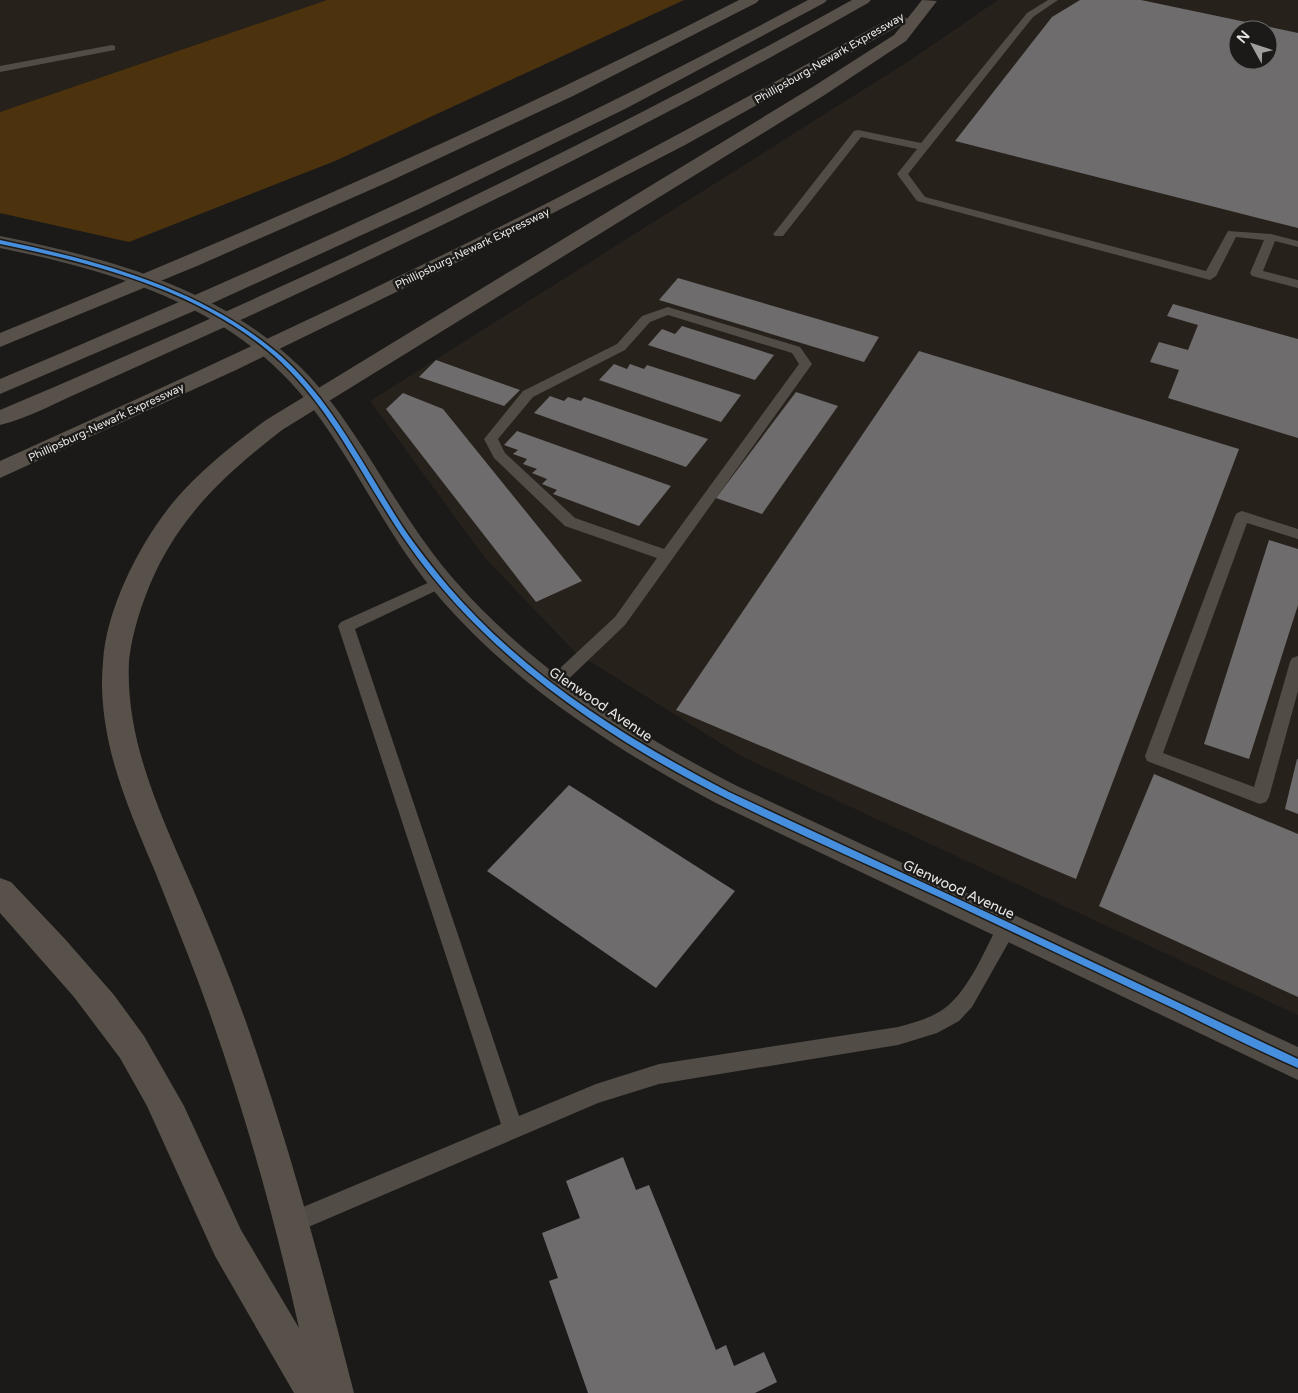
<svg xmlns="http://www.w3.org/2000/svg" width="1298" height="1393" font-family="'Varela Round',sans-serif">
  <style>
    .built { fill: #27211c; fill-rule: evenodd }
    .green { fill: #4c330e }
    .building { fill: #6e6c6c; fill-rule: evenodd }
    .lines { fill: none; stroke-linecap: round; stroke-linejoin: round }
    .service { fill: #514c45; fill-rule: evenodd }
    .tertiary { fill: #514c45; fill-rule: evenodd }
    .motorway { fill: #58514a; fill-rule: evenodd }
    .cycleway-casing { stroke: #1c1a18; stroke-width: 3 }
    .cycleway { fill: #468fdf; fill-rule: evenodd }
    .labels { text-anchor: middle; stroke-width: 5; stroke-linejoin: round; paint-order: stroke }
    .far-street-label { font-size: 11px; fill: #e8e6e5; stroke: #1c1a18 }
    .street-label { font-size: 14px; fill: #e8e6e5; stroke: #1c1a18 }
  </style>
  <rect width="100%" height="100%" fill="#1b1a19"/>
  <!-- built -->
  <g class="built">
    <path d="M0 0H327L0 112Z"/>
    <path d="M998 0H1298V1015L741 756 575 652 485 558 370 401 912 59ZM1238 30H1268V60H1238Z"/>
  </g>
  <!-- green -->
  <path class="green" d="M327 0H684L335 161 129 242 0 213V112Z"/>
  <!-- building -->
  <g class="building">
    <path d="M1080 0H1141L1298 33V228L955 141 1052 17ZM1238 30H1268V60H1238Z"/>
    <path d="M678 278 879 337 864 362 659 300Z"/>
    <path d="M1173 304 1298 339V438L1168 398 1179 370 1150 362 1159 342 1188 350 1198 325 1167 316Z"/>
    <path d="M682 326 774 355 755 380 648 345 662 329 675 334Z"/>
    <path d="M919 351 1239 449 1076 879 676 710Z"/>
    <path d="M436 360 520 390 504 406 419 377Z"/>
    <path d="M614 364 627 369 630 364 644 369 647 365 741 395 721 422 599 380Z"/>
    <path d="M796 392 838 406 762 514 716 498Z"/>
    <path d="M403 393 443 409 582 581 536 602 386 409Z"/>
    <path d="M550 396 564 401 568 397 581 401 584 397 708 439 686 467 534 413Z"/>
    <path d="M517 431 671 486 639 526 553 494 557 490 542 484 547 479 532 473 537 469 523 464 527 459 513 454 518 450 504 445Z"/>
    <path d="M1269 540 1298 549V605L1249 759 1204 744Z"/>
    <path d="M1297 759H1298V814L1285 809Z"/>
    <path d="M1154 774 1298 834V997L1099 906Z"/>
    <path d="M569 785 735 891 656 988 487 871Z"/>
    <path d="M623 1157 636 1190 649 1185 716 1350 726 1345 734 1366 764 1352 777 1382 755 1393H588L549 1281 558 1278 542 1233 580 1218 566 1181Z"/>
  </g>
  <g class="lines">
    <!-- service -->
    <g class="service">
      <path d="M1048 0H1058L1033 17 908 174 925 197 1206 271 1228 231 1271 234 1298 241V247L1275 241 1263 271 1298 280V288L1252 276 1250 273 1264 240 1236 237 1216 276 1210 280 917 201 897 174 917 149 861 137 783 236H775L773 234 775 232 854 131 858 130 921 143 1027 13Z"/>
      <path d="M112 45 115 46V50L0 72V66Z"/>
      <path d="M668 307 800 347 812 364 625 625 556 691 550 693 544 691 542 687 544 683 615 617 657 558 565 526 494 458 484 439 523 391 617 344 642 316ZM668 315 792 353 799 364 664 549 575 518 505 453 498 439 533 397 625 350 650 322Z"/>
      <path d="M1242 511 1298 529V539L1247 523 1163 753 1254 787 1290 662 1292 658 1298 656V691L1269 797 1266 802 1260 804 1147 761 1145 756 1235 516 1237 513Z"/>
      <path d="M441 577 446 578 449 582 446 586 355 629 519 1116 596 1084 659 1064 898 1027C914 1023 931 1018 945 1008 970 989 986 947 1001 919L1008 917 1015 919 1017 925 1015 931 972 1007 959 1021 937 1033 898 1045 659 1084 598 1103 292 1234 284 1231 281 1223 284 1215 501 1124 338 626 341 622Z"/>
    </g>
    <!-- tertiary -->
    <path class="tertiary" d="M0 236C131 263 256 298 338 411 379 468 410 530 457 583 535 671 633 732 737 786L1298 1047V1080L716 803C613 748 516 686 439 597 392 543 363 479 322 421 244 310 127 274 0 248Z"/>
    <!-- motorway -->
    <g class="motorway">
      <path d="M739 0H759L756 3 573 96 386 183 197 266 0 347V333C250 231 498 123 739 0Z"/>
      <path d="M808 0H827L824 3 625 109 421 208 215 302 0 394V379C274 263 545 141 808 0Z"/>
      <path d="M852 0H871L868 3C670 116 465 216 258 312 200 338 143 364 85 390 57 402 29 418 0 425V410C290 287 577 153 852 0Z"/>
      <path d="M922 0 937 1 906 41 823 96 282 430C220 478 171 524 144 600 137 619 131 641 129 661 125 742 162 817 193 889 212 933 230 977 246 1022 289 1144 322 1268 354 1393H294L215 1256 147 1106 120 1058 74 997 0 913V878L11 882 64 938 114 995 144 1036 184 1106 241 1230 299 1328C273 1211 240 1094 198 981 184 944 169 907 154 869 138 831 121 792 111 752 104 722 100 692 103 662 106 608 141 540 176 499 202 469 234 444 266 420L811 88 894 35 904 23 685 145 462 260 236 370 0 478V461C189 376 378 289 563 195 674 138 784 77 894 16H904L907 19Z"/>
    </g>
    <defs>
      <path id="cycleway" d="M0 240C100 261 202 288 281 356 300 373 317 393 331 413 355 447 375 483 397 518 412 542 430 564 448 586 525 676 625 738 729 792L1012 924 1298 1059V1068C1257 1050 1217 1030 1177 1010 1098 973 1020 935 941 898 822 843 697 793 589 718 519 670 456 613 407 543 365 483 335 414 281 362 206 292 98 264 0 244Z"/>
    </defs>
    <!-- cycleway casing -->
    <use href="#cycleway" class="cycleway-casing"/>
    <!-- cycleway -->
    <use href="#cycleway" class="cycleway"/>
  </g>
  <g class="labels">
    <!-- far-street labels -->
    <g class="far-street-label">
      <text transform="translate(829 58) rotate(-30)" y="4">Phillipsburg-Newark Expressway</text>
      <text transform="translate(472 248) rotate(-26)" y="4">Phillipsburg-Newark Expressway</text>
      <text transform="translate(106 422) rotate(-25)" y="4">Phillipsburg-Newark Expressway</text>
    </g>
    <!-- street labels -->
    <g class="street-label">
      <text transform="translate(601 704) rotate(34)" y="5">Glenwood Avenue</text>
      <text transform="translate(959 889) rotate(25)" y="5">Glenwood Avenue</text>
    </g>
  </g>
  <!-- north arrow -->
  <g transform="translate(1253 45) rotate(310)"><circle r="24" fill="#1c1a18" stroke="#6e6c6a"/>
  <path d="M0-4L9 19L0 12L-9 19Z" fill="#a09f9e"/>
  <text y="-8" font-size="14" font-weight="bold" text-anchor="middle" fill="#e8e6e5">N</text>
  </g>
</svg>
